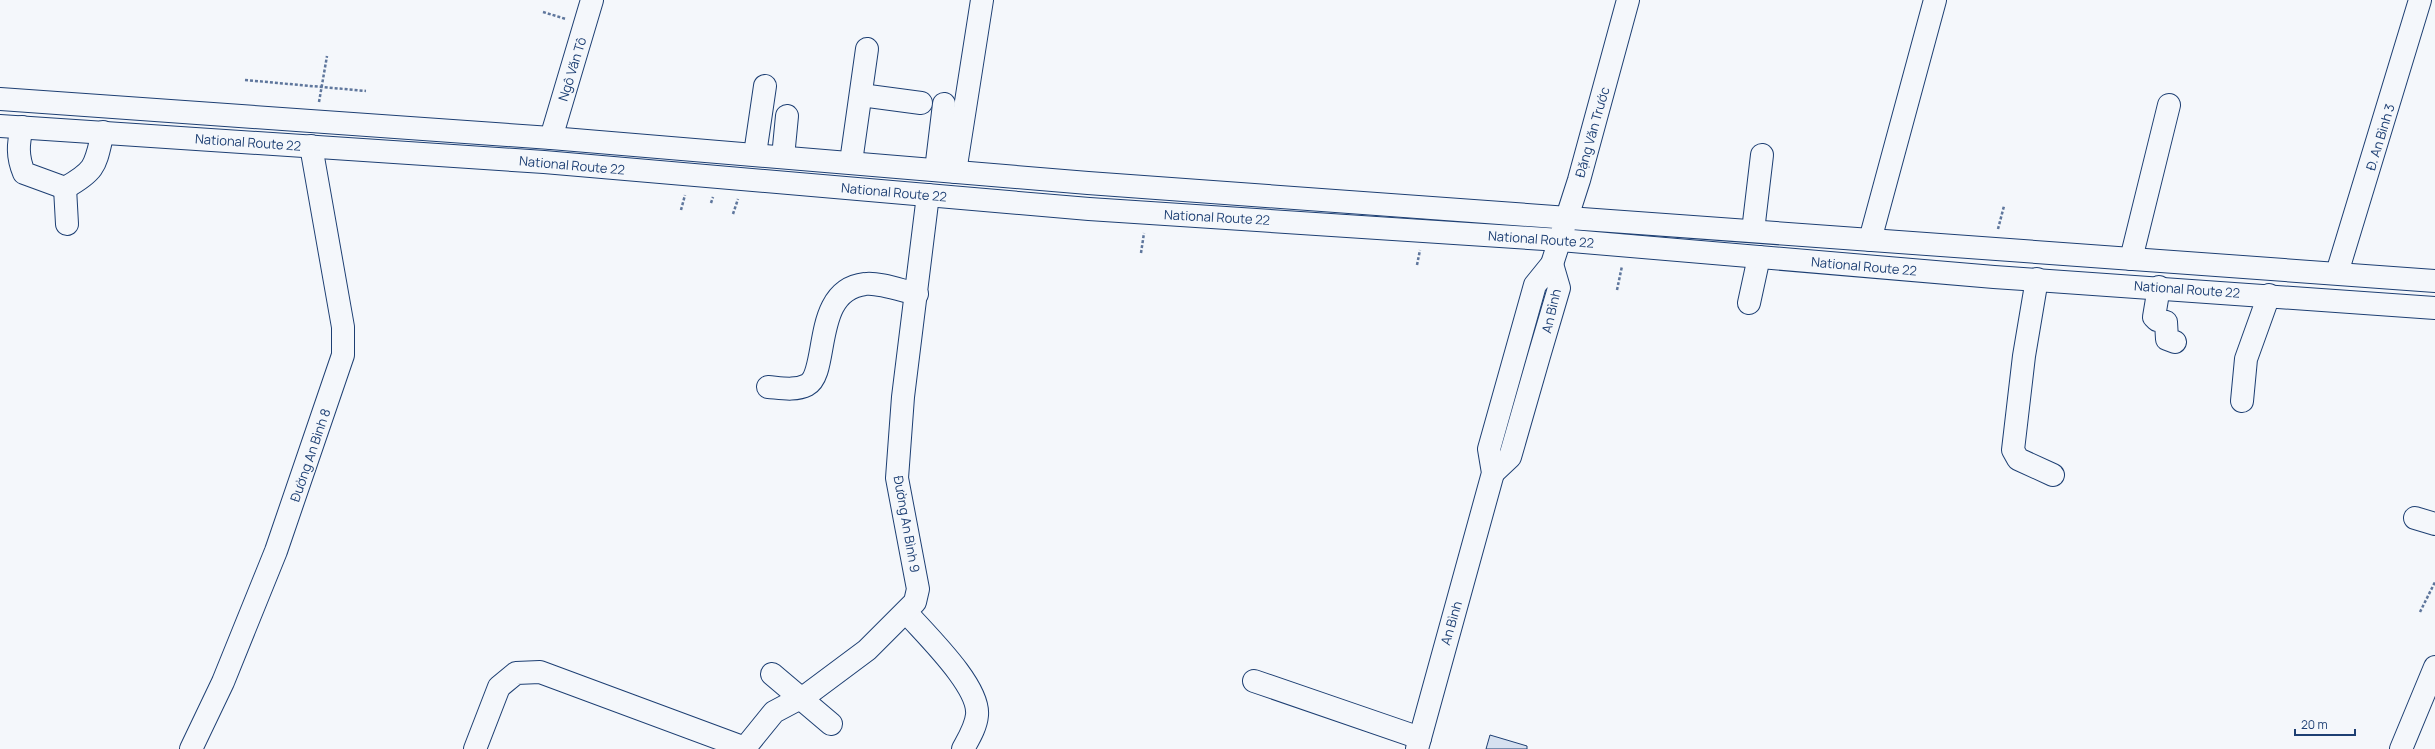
<svg xmlns="http://www.w3.org/2000/svg" width="2435" height="749" font-family="Manrope,sans-serif">
  <style>
    .building { fill: #d5e0f0; stroke: #1d3f73 }
    .lines { fill: none; stroke-linecap: round; stroke-linejoin: round }
    .minor-casing { stroke: #1d3f73; stroke-width: 24 }
    .major-casing { stroke: #1d3f73; stroke-width: 24 }
    .highway-casing { stroke: #1d3f73; stroke-width: 24 }
    .path { stroke: #5e769c; stroke-width: 2.5; stroke-dasharray: 3 2; stroke-linecap: butt }
    .minor { stroke: #f4f7fb; stroke-width: 22 }
    .major { stroke: #f4f7fb; stroke-width: 22 }
    .highway { stroke: #f4f7fb; stroke-width: 22 }
    .labels { text-anchor: middle; stroke-width: 3; stroke-linejoin: round; paint-order: stroke }
    .street-label { font-size: 13px; fill: #1d3f73; stroke: #f4f7fb }
  </style>
  <rect width="100%" height="100%" fill="#f4f7fb"/>
  <!-- building -->
  <path class="building" d="M1490 735 1527 746V749H1486Z"/>
  <g class="lines">
    <defs>
      <g id="minor">
        <path d="M861 95 921 103"/>
        <path d="M22 127C18 144 17 156 24 173L65 188C97 170 95 165 103 132"/>
        <path d="M551 138 592 0"/>
        <path d="M755 154 765 86"/>
        <path d="M783 157 787 116"/>
        <path d="M851 162 867 49"/>
        <path d="M936 170 944 104"/>
        <path d="M955 172 982 0"/>
        <path d="M65 188 67 224"/>
        <path d="M1753 231 1762 155"/>
        <path d="M1870 240 1935 0"/>
        <path d="M2131 259 2169 105"/>
        <path d="M2337 273 2420 0"/>
        <path d="M2037 279 2024 356 2013 450 2018 459 2053 475"/>
        <path d="M2159 287 2154 317 2157 320 2166 322 2167 339 2175 342"/>
        <path d="M1749 303 1759 257"/>
        <path d="M768 387C781 388 795 391 807 385 830 373 811 290 865 284 878 282 903 291 917 294"/>
        <path d="M2242 401 2246 359 2269 295"/>
        <path d="M2415 518 2435 524"/>
        <path d="M906 612C925 634 980 686 977 715 976 727 969 738 963 749"/>
        <path d="M772 674 831 724"/>
        <path d="M1254 681 1420 738"/>
        <path d="M191 749 223 682 276 551 343 355V327L311 146"/>
        <path d="M475 749 499 687 516 673 540 672 745 748"/>
        <path d="M744 749 774 712 808 694 867 650 915 602 918 589 897 478 903 397 928 195"/>
        <path d="M2401 749 2435 667"/>
      </g>
      <g id="major">
        <path d="M1493 473 1510 457 1539 356 1559 288 1552 264"/>
        <path d="M1417 749 1493 473 1489 449 1535 285 1552 264 1579 180 1628 0"/>
      </g>
      <g id="highway">
        <path d="M0 99 551 138 1088 183 2435 281"/>
        <path d="M0 126 544 162 1089 209 1560 240 1994 277 2435 308"/>
      </g>
    </defs>
    <!-- minor casing -->
    <use href="#minor" class="minor-casing"/>
    <!-- major casing -->
    <use href="#major" class="major-casing"/>
    <!-- highway casing -->
    <use href="#highway" class="highway-casing"/>
    <!-- path -->
    <g class="path">
      <path d="M543 12 566 19"/>
      <path d="M245 80 366 91"/>
      <path d="M319 102 327 56"/>
      <path d="M711 203 713 197"/>
      <path d="M681 210 685 195"/>
      <path d="M733 214 738 199"/>
      <path d="M1998 229 2004 206"/>
      <path d="M1141 253 1144 233"/>
      <path d="M1417 265 1420 250"/>
      <path d="M1617 290 1622 266"/>
      <path d="M2420 612 2435 582"/>
    </g>
    <!-- minor -->
    <use href="#minor" class="minor"/>
    <!-- major -->
    <use href="#major" class="major"/>
    <!-- highway -->
    <use href="#highway" class="highway"/>
  </g>
  <g class="labels">
    <!-- street labels -->
    <g class="street-label">
      <text transform="translate(572 69) rotate(-73)" y="5">Ngô Văn Tô</text>
      <text transform="translate(1592 132) rotate(-74)" y="5">Đặng Văn Trước</text>
      <text transform="translate(2380 137) rotate(-73)" y="5">Đ. An Bình 3</text>
      <text transform="translate(248 142) rotate(4)" y="5">National Route 22</text>
      <text transform="translate(572 165) rotate(5)" y="5">National Route 22</text>
      <text transform="translate(894 192) rotate(5)" y="5">National Route 22</text>
      <text transform="translate(1217 217) rotate(3)" y="5">National Route 22</text>
      <text transform="translate(1541 239) rotate(4)" y="5">National Route 22</text>
      <text transform="translate(1864 266) rotate(5)" y="5">National Route 22</text>
      <text transform="translate(2187 289) rotate(4)" y="5">National Route 22</text>
      <text transform="translate(1551 311) rotate(-77)" y="5">An Bình</text>
      <text transform="translate(310 455) rotate(-71)" y="5">Đường An Bình 8</text>
      <text transform="translate(907 524) rotate(80)" y="5">Đường An Bình 9</text>
      <text transform="translate(1451 623) rotate(-74)" y="5">An Bình</text>
    </g>
  </g>
  <!-- scale -->
  <path d="M2295 729v6h60v-6" fill="none" stroke="#1d3f73" stroke-width="2"/>
  <text x="2301" y="729" font-size="12" fill="#1d3f73" stroke="#f4f7fb" stroke-width="3" paint-order="stroke">20 m</text>
</svg>
